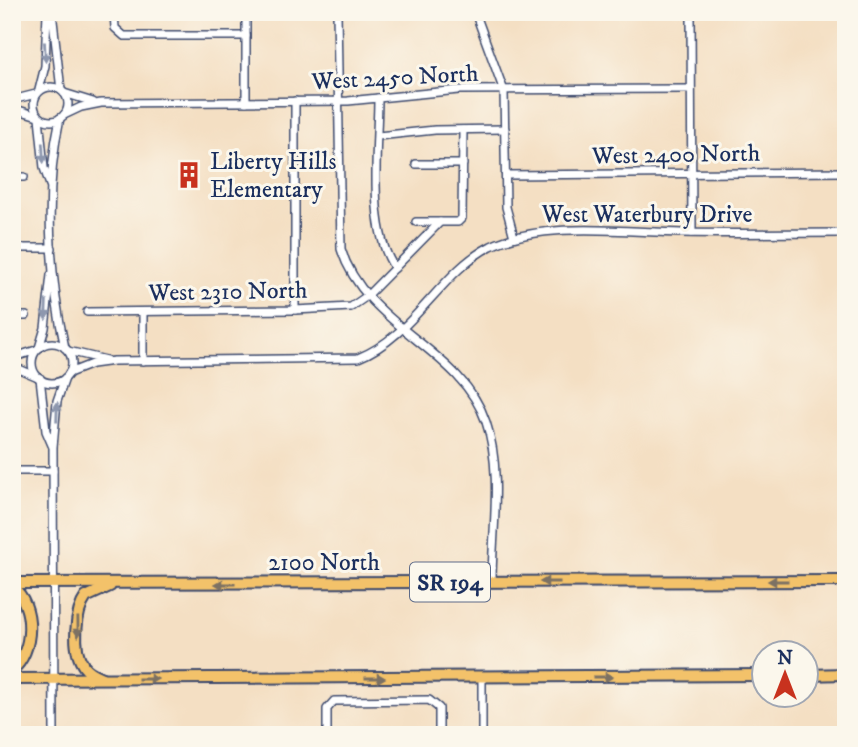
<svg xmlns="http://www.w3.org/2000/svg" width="858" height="747" font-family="'IM FELL DW Pica',serif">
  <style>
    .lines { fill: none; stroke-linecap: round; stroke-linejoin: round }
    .minor-casing { stroke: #3c496d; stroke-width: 10 }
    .highway-casing { stroke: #3c496d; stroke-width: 14 }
    .minor { stroke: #fff; stroke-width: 7 }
    .highway { stroke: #f3c26a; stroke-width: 10 }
    .oneway { fill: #8d97ae }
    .oneway2 { fill: #7c7163 }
    .labels { text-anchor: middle; stroke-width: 6; stroke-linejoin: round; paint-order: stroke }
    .shield { fill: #fbf7ec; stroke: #5e6b89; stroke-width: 2 }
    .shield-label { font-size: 23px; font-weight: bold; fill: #1b2f5e }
    .street-label { font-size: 24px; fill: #1b2f5e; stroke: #fbf7ec }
    .poi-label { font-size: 24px; fill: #1b2f5e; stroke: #fbf7ec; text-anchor: start }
  </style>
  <rect width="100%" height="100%" fill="#fbf7ec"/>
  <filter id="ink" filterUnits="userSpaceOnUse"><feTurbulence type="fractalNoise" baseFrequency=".0143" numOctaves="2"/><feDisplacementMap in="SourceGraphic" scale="14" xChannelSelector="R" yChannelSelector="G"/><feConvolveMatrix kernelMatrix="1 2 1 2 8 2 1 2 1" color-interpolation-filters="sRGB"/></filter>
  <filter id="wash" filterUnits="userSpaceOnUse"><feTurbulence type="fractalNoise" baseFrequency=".00686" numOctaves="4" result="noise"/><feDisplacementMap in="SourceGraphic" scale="28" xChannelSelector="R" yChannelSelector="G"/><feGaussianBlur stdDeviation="1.57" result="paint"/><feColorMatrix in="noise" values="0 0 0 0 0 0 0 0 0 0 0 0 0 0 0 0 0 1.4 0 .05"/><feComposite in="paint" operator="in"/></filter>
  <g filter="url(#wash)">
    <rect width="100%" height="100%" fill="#f4dfc3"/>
  </g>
  <g filter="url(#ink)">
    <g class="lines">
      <defs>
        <g id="minor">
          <path d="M52 12 61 90"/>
          <path d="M114 12 115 28 124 36H246"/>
          <path d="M246 12V102"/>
          <path d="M337 12 341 249C366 328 461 348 486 422 503 472 492 530 492 582"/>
          <path d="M475 12 504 91 506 207 514 237"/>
          <path d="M691 12 692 233"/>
          <circle cx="51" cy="104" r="17"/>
          <path d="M39 90 45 66 47 12"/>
          <path d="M64 93 93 102"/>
          <path d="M378 98C378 145 367 231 395 268"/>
          <path d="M12 100 36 94"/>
          <path d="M295 101V310"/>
          <path d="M12 108 38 116"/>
          <path d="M64 115 81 107 101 103 348 101 459 90 691 89"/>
          <path d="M39 117 44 168 50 185"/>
          <path d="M60 118C44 190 49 276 65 348"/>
          <path d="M378 136 435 130 505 129"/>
          <path d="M416 164H463"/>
          <path d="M506 175 846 172"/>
          <path d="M12 177H24"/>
          <path d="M416 222H440"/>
          <path d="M12 248H52"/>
          <path d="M87 312 295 310 351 307 367 296 440 222H458L462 218 463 130"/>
          <path d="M143 312V361"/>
          <path d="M12 316H26"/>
          <circle cx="52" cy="363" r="20"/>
          <path d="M39 348 45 328 51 275"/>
          <path d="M68 351 106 360"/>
          <path d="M12 358 36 350"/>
          <path d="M12 366 38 377"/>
          <path d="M69 373 92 364 114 361 358 358C414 336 440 272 491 246 543 221 624 232 681 233 736 234 791 233 846 233"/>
          <path d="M40 378 46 431 52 445"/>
          <path d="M12 471H53"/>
          <path d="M482 677V735"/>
          <path d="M54 735 53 447 57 401 65 378"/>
          <path d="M327 735V709L334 701 429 700 439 708V735"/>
        </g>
        <g id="highway">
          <path d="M12 583 846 581"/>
          <path d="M12 587C36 604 34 653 12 670"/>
          <path d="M806 675 846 674"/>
          <path d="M102 678C95 675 87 672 83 665 72 649 75 612 86 597L110 586"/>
          <path d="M12 679 764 675"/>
        </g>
      </defs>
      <!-- minor casing -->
      <use href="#minor" class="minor-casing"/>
      <!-- highway casing -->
      <use href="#highway" class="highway-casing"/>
      <!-- minor -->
      <use href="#minor" class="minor"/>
      <!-- highway -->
      <use href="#highway" class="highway"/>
    </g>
    <!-- one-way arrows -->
    <defs><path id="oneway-solid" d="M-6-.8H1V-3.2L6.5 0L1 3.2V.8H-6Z" transform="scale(1.75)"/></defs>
    <g class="oneway">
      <use href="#oneway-solid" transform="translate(45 52) rotate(87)"/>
      <use href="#oneway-solid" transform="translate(43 153) rotate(86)"/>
      <use href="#oneway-solid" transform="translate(46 310) rotate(92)"/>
      <use href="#oneway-solid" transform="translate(57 412) rotate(-88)"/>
    </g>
    <g class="oneway2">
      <use href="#oneway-solid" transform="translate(778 581) rotate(180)"/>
      <use href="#oneway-solid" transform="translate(550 582) rotate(180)"/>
      <use href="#oneway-solid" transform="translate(225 584) rotate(180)"/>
      <use href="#oneway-solid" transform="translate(78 627) rotate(89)"/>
      <use href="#oneway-solid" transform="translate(603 677)"/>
      <use href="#oneway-solid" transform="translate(375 678)"/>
      <use href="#oneway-solid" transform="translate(148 679)"/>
    </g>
  </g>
  <!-- icons -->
  <defs>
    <symbol id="building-bare" viewBox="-9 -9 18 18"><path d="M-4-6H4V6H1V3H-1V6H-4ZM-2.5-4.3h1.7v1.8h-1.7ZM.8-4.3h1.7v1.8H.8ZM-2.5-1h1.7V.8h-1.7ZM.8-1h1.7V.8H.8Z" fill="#c8321e" stroke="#fbf7ec" stroke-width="2.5" paint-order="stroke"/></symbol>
  </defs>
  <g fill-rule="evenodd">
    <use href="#building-bare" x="170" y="156" width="38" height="38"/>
  </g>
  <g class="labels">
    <!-- shield labels -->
    <rect class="shield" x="410" y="562.5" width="80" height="39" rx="5"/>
    <g class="shield-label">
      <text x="450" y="590">SR 194</text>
    </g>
    <!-- street labels -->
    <g class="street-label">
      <text transform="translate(395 77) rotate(-3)" y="8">West 2450 North</text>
      <text transform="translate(676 154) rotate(-1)" y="8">West 2400 North</text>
      <text x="647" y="222">West Waterbury Drive</text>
      <text transform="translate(228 291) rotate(-1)" y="8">West 2310 North</text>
      <text x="324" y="570">2100 North</text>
    </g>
    <!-- poi labels -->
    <g class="poi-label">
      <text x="210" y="169">Liberty Hills<tspan x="210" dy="28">Elementary</tspan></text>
    </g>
  </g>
  <!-- margin -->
  <rect width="858" height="747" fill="none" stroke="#fbf7ec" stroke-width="42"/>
  <!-- north arrow -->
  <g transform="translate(785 674)"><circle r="33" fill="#fbf7ec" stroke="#a1a7b3" stroke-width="2"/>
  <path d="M0-5L12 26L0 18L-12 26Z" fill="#c8321e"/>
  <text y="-10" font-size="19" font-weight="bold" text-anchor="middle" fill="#1b2f5e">N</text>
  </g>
</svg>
